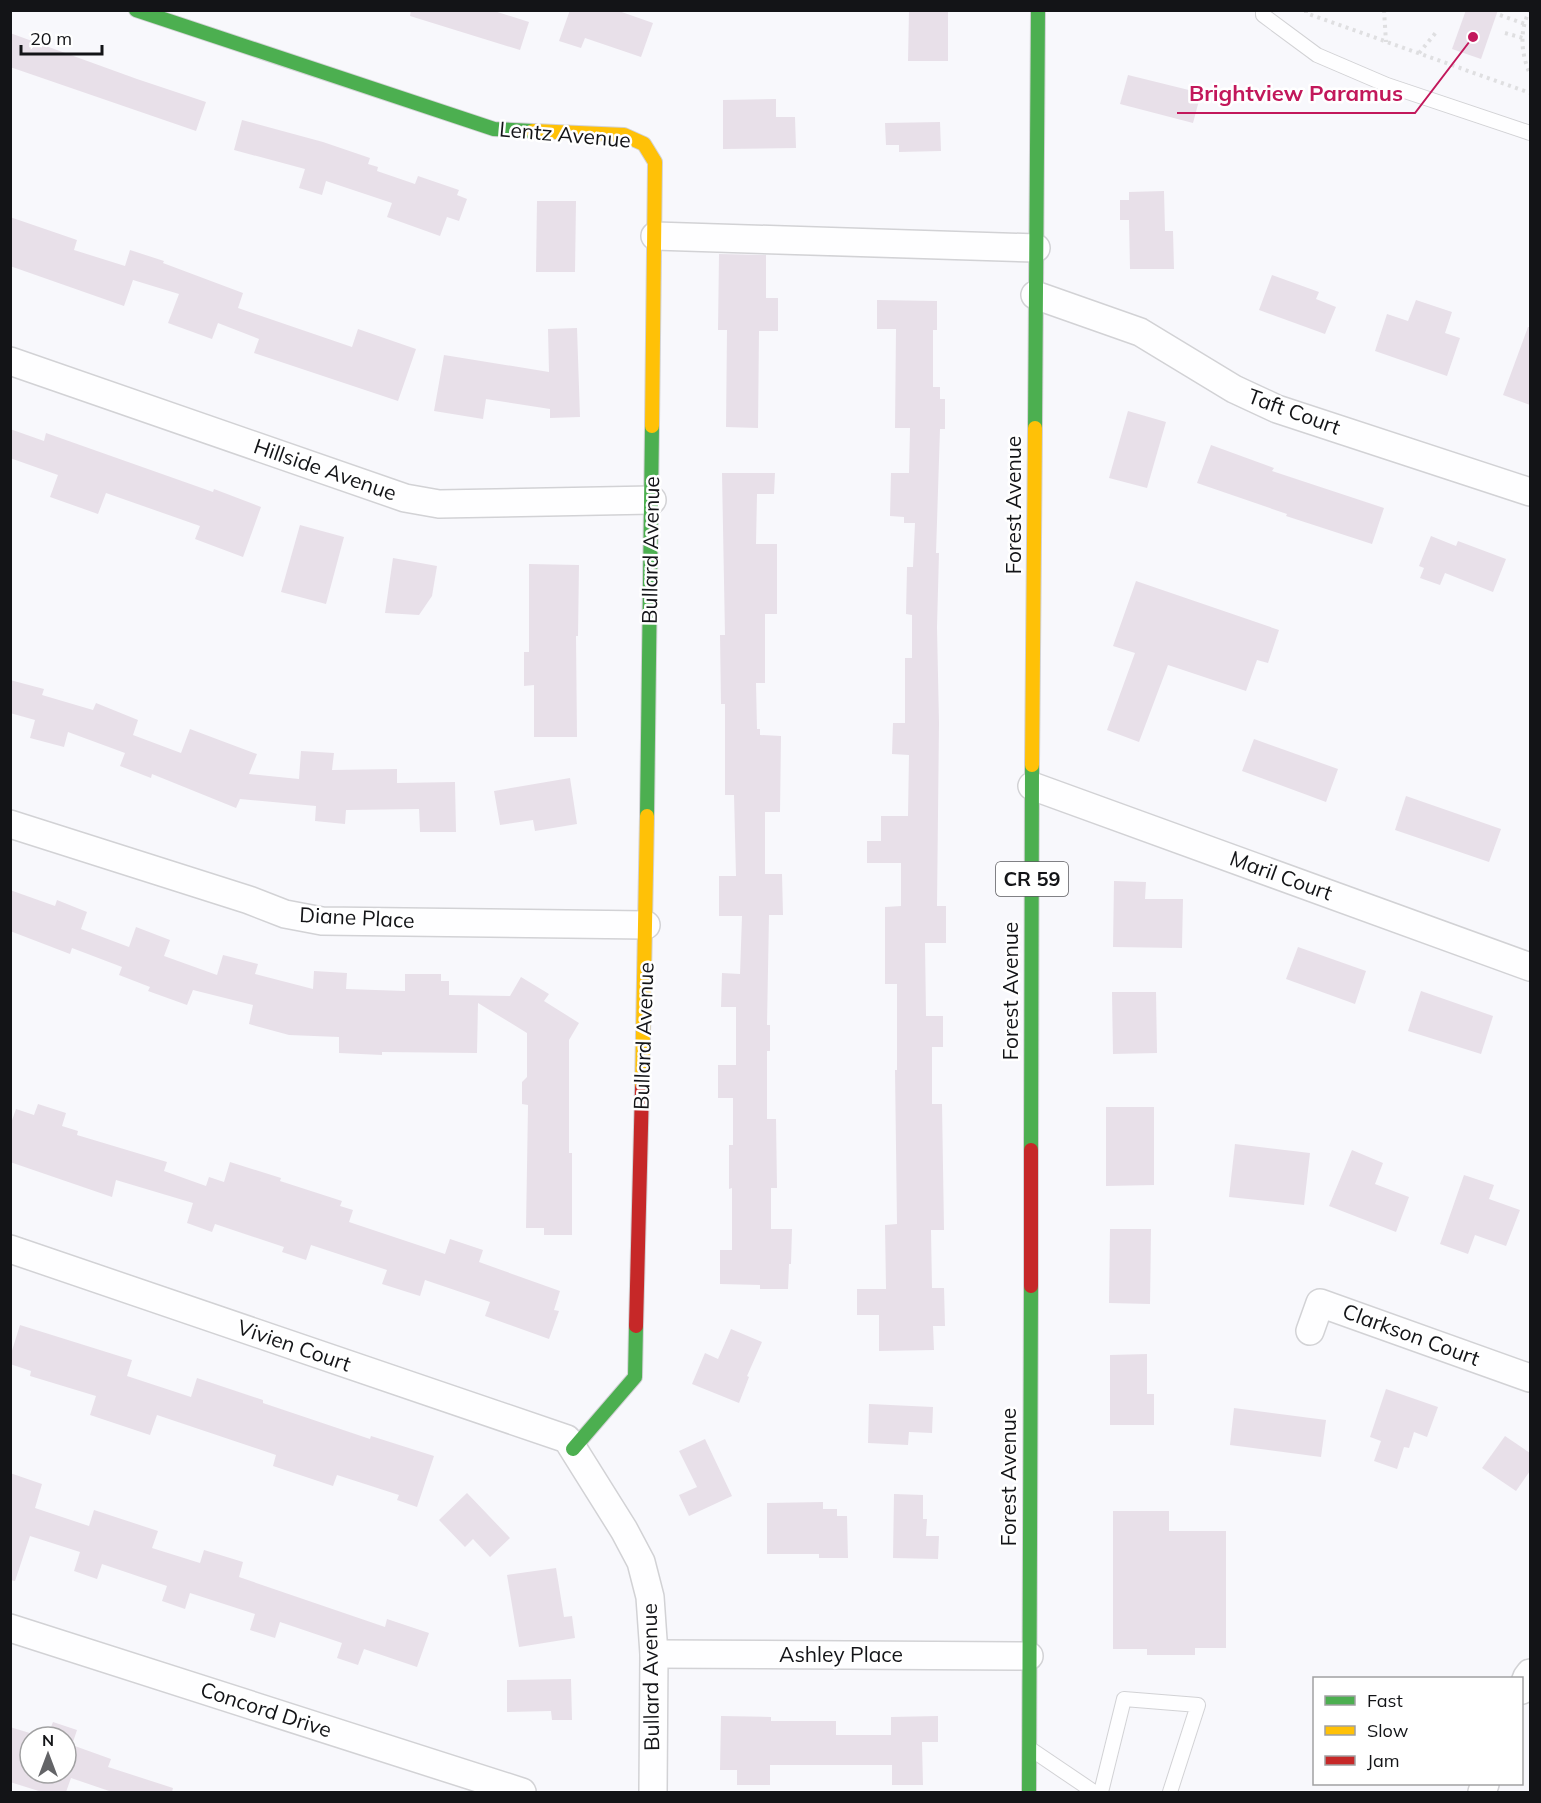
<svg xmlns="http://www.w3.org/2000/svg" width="1541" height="1803" font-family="Mulish,sans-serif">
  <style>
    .building { fill: #e8e0e9 }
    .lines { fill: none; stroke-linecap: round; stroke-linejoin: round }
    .lane-casing { stroke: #d2d2d5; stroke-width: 16 }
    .street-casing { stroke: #d2d2d5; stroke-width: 30 }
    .fast-casing { stroke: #d2d2d5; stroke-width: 16 }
    .slow-casing { stroke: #d2d2d5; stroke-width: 16 }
    .jam-casing { stroke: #d2d2d5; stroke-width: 16 }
    .path { stroke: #dfdfe1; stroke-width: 4; stroke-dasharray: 3 4.5; stroke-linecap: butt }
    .lane { stroke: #fefeff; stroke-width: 14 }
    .street { stroke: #fefeff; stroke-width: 27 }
    .fast { stroke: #4caf50; stroke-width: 14 }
    .slow { stroke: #ffc107; stroke-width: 14 }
    .jam { stroke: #c62828; stroke-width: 14 }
    .labels { text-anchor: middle; stroke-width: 5; stroke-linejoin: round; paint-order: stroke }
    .shield { fill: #fff; stroke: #5a5a5d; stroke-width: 1.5 }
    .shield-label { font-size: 20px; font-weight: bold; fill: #131417 }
    .street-label { font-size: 21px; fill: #131417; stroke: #fff }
    .leader { fill: none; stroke: #c2185b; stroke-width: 2 }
    .callout-dot { fill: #c2185b; stroke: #fff; stroke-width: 2 }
    .callout-label { font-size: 22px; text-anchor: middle; font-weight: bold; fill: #c2185b; stroke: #fff; stroke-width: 5; stroke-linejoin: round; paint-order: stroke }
  </style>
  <rect width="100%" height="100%" fill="#f8f8fc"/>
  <!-- building -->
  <g class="building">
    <path d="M411 10H491L529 22 520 50 410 16Z"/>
    <path d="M570 10H616L653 23 641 57 585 38 581 48 559 41Z"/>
    <path d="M909 10H948V61H908Z"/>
    <path d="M1466 10H1498L1481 59 1452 49Z"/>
    <path d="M10 33 137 79 206 102 196 131 10 67Z"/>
    <path d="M1128 75 1201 93 1193 123 1120 104Z"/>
    <path d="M776 99V117H795L796 148 723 149V100Z"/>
    <path d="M242 120 323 142 370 158 368 164 378 167 377 171 415 184 418 176 459 190 457 195 467 199 459 221 447 217 440 236 387 217 392 203 326 181 322 195 299 188 305 169 234 150Z"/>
    <path d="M940 122 941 151 899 152V145H886L885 123Z"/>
    <path d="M1164 191 1165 231H1173L1174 269H1130L1129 220H1120V200H1129V192Z"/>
    <path d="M537 201H576L575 272H536Z"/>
    <path d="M10 217 77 240 74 250 125 266 130 250 164 261 163 263 243 293 238 308 352 347 358 329 416 349 398 401 254 353 259 339 218 323 212 339 168 323 179 294 133 280 124 306 10 266Z"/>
    <path d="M719 254 766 255V298H778V331H759L758 428 726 427 727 330H718Z"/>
    <path d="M1272 275 1319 292 1316 299 1336 307 1325 334 1259 310Z"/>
    <path d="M877 300 937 301V330H933V387H940V399H945V429H940L936 553H939L937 627 939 723 937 906H946V943H925L926 1016H943V1047H932V1104H942L944 1230H931L932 1288H944L945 1326H933L934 1350 879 1351V1315H857V1289H886L885 1225 897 1224 895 1070H897V984H885V907L901 906V863H867V841H881V816H908L909 755 892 754 893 723H905V658H912V615L906 614 907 567H913L915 523H904V517L890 516 891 473H909L910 428H895L896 329H877Z"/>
    <path d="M1416 300 1452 312 1445 333 1460 338 1447 376 1375 351 1387 314 1408 321Z"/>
    <path d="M1528 327H1530V405L1503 395Z"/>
    <path d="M577 328 580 417 550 418V409L486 399 483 419 434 411 444 355 549 372 548 329Z"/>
    <path d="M1128 411 1166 422 1147 488 1109 478Z"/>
    <path d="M10 429 44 441 46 433 213 492 214 489 261 507 243 557 195 539 200 526 106 493 98 514 50 497 58 475 10 458Z"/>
    <path d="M1211 445 1274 468 1272 471 1384 508 1372 544 1286 516 1287 514 1197 483Z"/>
    <path d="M722 473H775L774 494H757L756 544H777V614H765V683H756L757 729H760V735L781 736 780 812H765V874H782L783 915H769L767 1025H770V1051H767V1119H776L777 1188H771V1229H792L791 1264H789L788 1289H760V1285L720 1284V1250H732V1188L729 1189V1145H733V1098H718V1065H736V1007H721L722 973 740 974 742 916H719V876H736L734 795H725V704H721L720 635H725Z"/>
    <path d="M300 525 344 537 326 604 281 592Z"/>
    <path d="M1431 536 1456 546 1458 541 1506 559 1493 592 1445 573 1440 585 1420 578 1424 568 1419 566Z"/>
    <path d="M393 558 437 566 432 596 419 615 385 613Z"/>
    <path d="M529 564 579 565 578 636H576L577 737H534V685L524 686V652H529Z"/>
    <path d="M1136 581 1279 630 1268 663 1257 660 1246 691 1168 665 1139 742 1107 730 1135 653 1113 646Z"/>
    <path d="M10 680 44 689 42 695 93 710 96 703 138 720 133 735 181 753 190 729 257 754 249 774 299 779 301 751 334 753 332 770 397 769V783L455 782 456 832H420L419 809 346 810 345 824 315 821 316 806 240 799 236 808 152 774 151 778 120 766 125 753 68 732 64 747 30 738 35 720 10 713Z"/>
    <path d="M1254 739 1338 769 1326 802 1242 771Z"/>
    <path d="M570 778 577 824 535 831 533 820 500 825 494 791Z"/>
    <path d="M1406 796 1501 829 1489 862 1395 830Z"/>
    <path d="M1114 881 1146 882 1145 899H1183L1182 948 1113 947Z"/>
    <path d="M10 890 55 906 57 900 87 912 81 929 129 947 136 927 170 940 164 956 217 975 223 955 258 964 255 974 313 989 314 971 347 973 346 989 405 991V974H441V981H449V995L510 996 521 977 549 994 544 1001 579 1023 569 1040V1153H572V1235H544V1228H526L528 1105 522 1104V1082L527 1077V1033L478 1003 477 1053 382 1052V1055L339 1053V1037L289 1035 249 1024 253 1005 193 990 187 1005 148 991 150 987 119 975 122 967 72 948 70 954 10 931Z"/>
    <path d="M1298 947 1366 971 1355 1004 1286 979Z"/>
    <path d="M1421 991 1493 1016 1481 1054 1408 1031Z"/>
    <path d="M1112 992H1156L1157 1053 1113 1054Z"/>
    <path d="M38 1104 66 1113 62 1126 78 1131 77 1135 167 1162 164 1171 206 1186 209 1177 224 1182 230 1162 281 1178 280 1181 342 1201 340 1206 353 1210 349 1222 445 1254 450 1239 483 1250 479 1262 560 1291 554 1310 559 1311 549 1339 485 1316 490 1302 425 1280 420 1296 382 1284 387 1270 311 1245 306 1260 282 1252 284 1247 215 1224 212 1232 187 1223 193 1203 116 1180 112 1197 10 1162V1126L16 1109 34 1115Z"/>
    <path d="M1106 1107H1154V1185L1106 1186Z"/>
    <path d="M1235 1144 1310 1153 1304 1205 1229 1197Z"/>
    <path d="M1352 1150 1383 1163 1375 1184 1409 1197 1396 1232 1329 1206Z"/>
    <path d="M1464 1175 1494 1185 1489 1199 1520 1210 1506 1246 1475 1235 1468 1254 1440 1244Z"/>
    <path d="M1110 1229H1151L1150 1304 1109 1303Z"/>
    <path d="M20 1325 132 1360 127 1376 191 1397 197 1378 263 1400V1403L370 1439 371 1436 434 1456 417 1507 397 1500 399 1495 337 1475 333 1486 273 1466 276 1455 157 1415 150 1435 90 1415 96 1396 30 1376 31 1371 10 1364V1357Z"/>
    <path d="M731 1329 762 1342 747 1376 749 1377 739 1403 692 1384 705 1353 718 1359Z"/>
    <path d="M1147 1354V1394H1154V1425H1110V1355Z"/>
    <path d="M1386 1389 1438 1407 1427 1437 1414 1432 1409 1448 1404 1447 1397 1469 1374 1461 1381 1441 1370 1437Z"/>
    <path d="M869 1404 933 1407 932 1433 909 1432 908 1445 868 1443Z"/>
    <path d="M1234 1408 1326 1420 1321 1457 1230 1445Z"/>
    <path d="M1505 1436 1530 1453V1471L1516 1491 1482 1468Z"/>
    <path d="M705 1439 732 1496 689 1516 679 1495 697 1487 679 1451Z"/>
    <path d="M10 1473 42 1484 35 1508 89 1526 94 1510 158 1531 152 1548 200 1563 204 1550 243 1562 239 1577 385 1627 387 1619 429 1633 417 1667 364 1649 358 1665 337 1658 342 1643 280 1622 275 1638 250 1630 255 1614 190 1593 185 1609 162 1601 167 1586 102 1564 97 1579 74 1571 80 1552 30 1536 15 1581 10 1580Z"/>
    <path d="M467 1493 510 1538 490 1557 473 1539 465 1547 439 1520Z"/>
    <path d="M894 1494 923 1495V1519H927L926 1536H939L938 1559 893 1558Z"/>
    <path d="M823 1502V1509H837V1516H847L848 1558H819V1554H767V1503Z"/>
    <path d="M1113 1511H1169V1531H1226V1648H1195V1655H1147V1649H1113Z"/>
    <path d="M556 1568 564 1617 572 1616 575 1638 519 1647 507 1575Z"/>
    <path d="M571 1679 572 1720H552L551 1711 507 1712V1680Z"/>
    <path d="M721 1716 771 1717V1721H836V1735H891V1717L938 1716V1742H922L923 1785H892V1765H770V1785H737V1770H720Z"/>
    <path d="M53 1722 77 1730 72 1745 111 1759 108 1767 173 1788 172 1792H112L71 1778 66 1792H42L10 1782V1727L43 1737H30V1773H66V1737H47Z"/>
  </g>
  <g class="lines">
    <defs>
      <g id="lane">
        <path d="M1263 10V15L1317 55 1387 85 1530 133"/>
        <path d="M1032 1750 1094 1792"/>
        <path d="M1101 1792 1124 1699 1198 1705 1170 1792"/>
      </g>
      <g id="street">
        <path d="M655 236 1036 248"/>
        <path d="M1035 295 1140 332 1234 389 1277 409 1530 492"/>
        <path d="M10 361 405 498 439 504 652 500"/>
        <path d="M1032 786 1530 967"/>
        <path d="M10 824 249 900 285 914 322 921 646 925"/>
        <path d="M10 1249 567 1439 624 1530 641 1562 650 1597 654 1654 653 1792"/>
        <path d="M1310 1331 1320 1303 1530 1378"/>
        <path d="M10 1628 522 1792"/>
        <path d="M654 1654 1029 1656"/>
        <path d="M1522 1690 1527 1677 1530 1673"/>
        <path d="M1482 1792 1485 1784"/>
      </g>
      <g id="fast">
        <path d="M136 10 494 129 533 131"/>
        <path d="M1035 428 1038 10"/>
        <path d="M647 816 652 426"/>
        <path d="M1031 1150 1032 765"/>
        <path d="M573 1449 635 1377 636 1326"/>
        <path d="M1029 1792 1031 1286"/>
      </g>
      <g id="slow">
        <path d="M533 131 624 135 644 144 655 162 652 426"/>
        <path d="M1032 765 1035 428"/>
        <path d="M642 1088 647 816"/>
      </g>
      <g id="jam">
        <path d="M1031 1286V1150"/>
        <path d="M636 1326 642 1088"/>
      </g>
    </defs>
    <!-- lane casing -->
    <use href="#lane" class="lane-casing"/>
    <!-- street casing -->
    <use href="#street" class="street-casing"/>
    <!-- fast casing -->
    <use href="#fast" class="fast-casing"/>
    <!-- slow casing -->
    <use href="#slow" class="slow-casing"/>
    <!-- jam casing -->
    <use href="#jam" class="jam-casing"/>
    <!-- path -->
    <g class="path">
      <path d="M1306 10V13L1530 93"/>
      <path d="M1384 10 1386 42"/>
      <path d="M1530 10C1519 30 1521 54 1530 74"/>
      <path d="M1500 15 1525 24"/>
      <path d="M1505 33 1523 38"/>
      <path d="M1419 53 1438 30"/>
    </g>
    <!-- lane -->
    <use href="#lane" class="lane"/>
    <!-- street -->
    <use href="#street" class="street"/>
    <!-- fast -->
    <use href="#fast" class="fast"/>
    <!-- slow -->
    <use href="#slow" class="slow"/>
    <!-- jam -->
    <use href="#jam" class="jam"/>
  </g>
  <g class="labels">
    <!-- shield labels -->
    <rect class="shield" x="996" y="862" width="72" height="34" rx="4.5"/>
    <g class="shield-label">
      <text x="1032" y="886">CR 59</text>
    </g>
    <!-- street labels -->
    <g class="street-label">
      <text transform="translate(565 135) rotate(5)" y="7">Lentz Avenue</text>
      <text transform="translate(1294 412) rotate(20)" y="7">Taft Court</text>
      <text transform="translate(325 470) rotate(19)" y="7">Hillside Avenue</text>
      <text transform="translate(1014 505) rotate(-90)" y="7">Forest Avenue</text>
      <text transform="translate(651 550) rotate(-89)" y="7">Bullard Avenue</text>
      <text transform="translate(1281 876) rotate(20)" y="7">Maril Court</text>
      <text transform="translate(357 918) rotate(3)" y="7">Diane Place</text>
      <text transform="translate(1011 991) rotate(-90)" y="7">Forest Avenue</text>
      <text transform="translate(644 1036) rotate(-88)" y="7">Bullard Avenue</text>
      <text transform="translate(1411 1335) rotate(20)" y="7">Clarkson Court</text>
      <text transform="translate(294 1346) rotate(19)" y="7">Vivien Court</text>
      <text transform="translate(1009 1477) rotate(-90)" y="7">Forest Avenue</text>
      <text x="841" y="1662">Ashley Place</text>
      <text transform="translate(651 1677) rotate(-91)" y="7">Bullard Avenue</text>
      <text transform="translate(266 1710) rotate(18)" y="7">Concord Drive</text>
    </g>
  </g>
  <!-- callouts -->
  <path class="leader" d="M1473 37L1415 113H1177"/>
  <circle class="callout-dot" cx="1473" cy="37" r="6"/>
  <g class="callout-label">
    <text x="1296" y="101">Brightview Paramus</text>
  </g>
  <!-- border -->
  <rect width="1541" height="1803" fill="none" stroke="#131417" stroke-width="24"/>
  <!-- legend -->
  <rect x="1313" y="1677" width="210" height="108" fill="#ffffff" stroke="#a1a1a2" stroke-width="1.5"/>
  <rect x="1325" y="1696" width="30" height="9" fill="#4caf50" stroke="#a1a1a2" stroke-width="1.5"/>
  <text x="1367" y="1707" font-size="18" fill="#131417">Fast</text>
  <rect x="1325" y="1726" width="30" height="9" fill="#ffc107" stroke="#a1a1a2" stroke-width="1.5"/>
  <text x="1367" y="1737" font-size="18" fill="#131417">Slow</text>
  <rect x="1325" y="1756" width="30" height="9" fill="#c62828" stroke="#a1a1a2" stroke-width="1.5"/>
  <text x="1367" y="1767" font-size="18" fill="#131417">Jam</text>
  <!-- north arrow -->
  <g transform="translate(48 1755)"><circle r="28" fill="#ffffff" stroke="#a1a1a2" stroke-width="1.5"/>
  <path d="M0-4.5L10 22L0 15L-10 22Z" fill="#636467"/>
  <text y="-9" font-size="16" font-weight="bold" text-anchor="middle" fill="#131417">N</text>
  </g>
  <!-- scale -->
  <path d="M21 45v9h81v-9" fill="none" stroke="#131417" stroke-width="3"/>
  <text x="30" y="45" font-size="18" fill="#131417" stroke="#ffffff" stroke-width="4.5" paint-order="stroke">20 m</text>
</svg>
